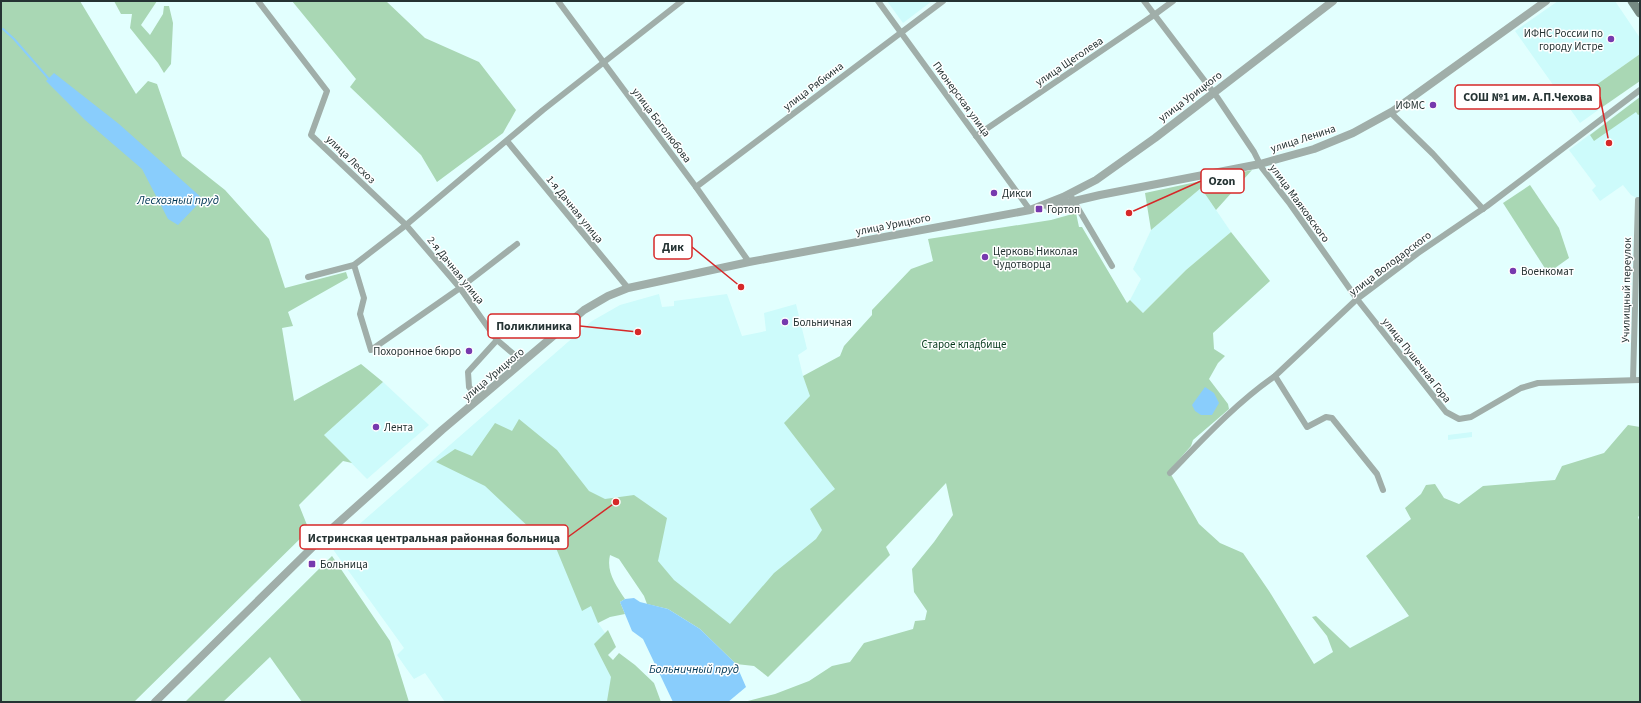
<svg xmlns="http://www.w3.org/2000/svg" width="1641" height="703" font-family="'Source Sans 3',sans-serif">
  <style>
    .built { fill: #cdfbfb }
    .green { fill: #a9d7b4 }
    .water { fill: #89cdfc }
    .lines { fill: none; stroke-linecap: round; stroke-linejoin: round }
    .stream { stroke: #89cdfc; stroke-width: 2 }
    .minor { stroke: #a0aea9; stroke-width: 6 }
    .tertiary { stroke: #a0aea9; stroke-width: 8 }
    .secondary { stroke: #768a83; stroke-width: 9 }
    .poi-dot { fill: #7739ae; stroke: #fff; stroke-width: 1.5 }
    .labels { text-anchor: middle; stroke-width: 3; stroke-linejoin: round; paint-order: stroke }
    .poi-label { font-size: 11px; fill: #253333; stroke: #fff; text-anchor: start }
    .street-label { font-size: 11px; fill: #253333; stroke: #fff }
    .park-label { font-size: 11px; fill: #04381a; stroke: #fff }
    .water-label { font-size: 12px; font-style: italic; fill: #003856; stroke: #fff }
    .leader { fill: none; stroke: #d62828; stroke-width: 1.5 }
    .callout-dot { fill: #d62828; stroke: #fff; stroke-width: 1.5 }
    .callout { fill: #fff; stroke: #d62828; stroke-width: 1.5 }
    .callout-label { font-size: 12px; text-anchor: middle; font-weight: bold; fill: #253333 }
  </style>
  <rect width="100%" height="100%" fill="#e2fffe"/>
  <!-- built -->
  <g class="built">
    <path d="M887 1H932L903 23Z"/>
    <path d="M1558 1H1615L1640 38V54L1589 90 1601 108 1580 123 1515 31Z"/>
    <path d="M1640 97V200L1631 195 1623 185 1600 201 1592 190 1596 186 1569 150Z"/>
    <path d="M1201 188 1231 232 1186 270 1143 313 1130 300 1141 279 1133 269 1151 230Z"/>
    <path d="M659 294 662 307 674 306V301L727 294 742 336 766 331 764 313 796 304 807 349 798 355 803 376 811 396 886 547 760 666 590 515 598 623 613 644 602 655 641 702H445L425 673 414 679 406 668 397 655 404 648 332 548 592 321 620 305Z"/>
    <path d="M383 382 429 425 367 479 324 435Z"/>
    <path d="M1472 432V437L1448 440V435Z"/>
  </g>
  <!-- green -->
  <g class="green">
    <path d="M1 1H80L136 94 148 81 157 84 182 156 225 190 269 239 285 288 346 272 348 278 288 312 293 326 282 328 294 401 361 364 383 382 324 435 352 463 343 461 299 505 309 530 134 702H1Z"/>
    <path d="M114 1H157L141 25 150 35 163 14 164 6H169L173 23 171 64 164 73 158 63 130 28 132 14H121Z"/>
    <path d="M292 1H386L425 38 479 62 516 110 503 133 437 182 421 155 350 87 356 79Z"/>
    <path d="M1640 54V81L1601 108 1589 90Z"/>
    <path d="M1640 97V114L1638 115 1636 112 1594 141 1590 135Z"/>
    <path d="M1252 170 1216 210 1201 188 1151 230 1145 193Z"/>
    <path d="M1530 185 1559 228 1569 258 1548 273 1503 203Z"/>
    <path d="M1076 213 1079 227H1082L1127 303 1130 300 1143 313 1186 270 1231 232 1270 281 1213 333 1214 349 1225 356 1218 363 1209 379 1228 404 1229 409 1193 440 1191 446 1169 471 1199 524 1220 543 1243 553 1269 591 1314 664 1333 652 1327 636 1312 617 1316 616 1350 648 1409 616 1366 556 1411 519 1405 508 1421 494 1426 485 1435 484 1444 498 1459 504 1483 486 1555 480 1562 466 1604 453 1628 425 1640 427V515L1638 517 1640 523V702H744L775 694 809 681 832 666 850 662 864 643 913 629 915 621 925 620 927 611 914 592 912 569 934 542 953 515 946 483 886 547 890 555 768 677 754 666 736 664 700 629 668 609 647 604 644 596 619 559 610 555C606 572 616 585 625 599L620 602 625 614 610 617 598 623 591 606 582 611 556 548 534 532 485 486 436 462 455 449 472 456 495 423 512 431 519 419 557 450 589 491 605 499 634 495 667 518 658 561 674 580 730 624 774 573 816 539 822 530 810 509 835 489 784 423 810 396 803 376 840 356 844 346 872 315V310L911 269 933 261 928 239 1051 220Z"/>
    <path d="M332 556 390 641 409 702H302L270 657 223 702H185Z"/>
    <path d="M608 630 616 647 608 655 613 660 619 653 635 665 654 683 661 702H609L607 701 611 677 594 644Z"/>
  </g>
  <!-- water -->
  <g class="water">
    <path d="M54 73 119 124 203 199 178 225 168 219 142 169 85 120 46 81Z"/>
    <path d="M1205 387 1214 393 1219 403 1212 415H1201L1195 411 1192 405Z"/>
    <path d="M634 598 640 602 668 609 700 629 736 664 746 687 728 702H673L643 639 632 631 620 602 625 599Z"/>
  </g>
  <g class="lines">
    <!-- stream -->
    <path class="stream" d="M3 29 14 39 49 79"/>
    <!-- minor -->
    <g class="minor">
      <path d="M258 1 327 91 311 135 406 225 460 288 497 340 523 362"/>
      <path d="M558 1 696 187 749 262"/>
      <path d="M878 1 1030 210"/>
      <path d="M1144 1 1217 97 1254 152 1262 168 1290 204 1357 299 1446 412 1459 419 1471 417 1521 388 1538 383 1640 380"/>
      <path d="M1391 113 1433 154 1483 209"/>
      <path d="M976 136 1154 15 1173 1"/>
      <path d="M507 141 628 288"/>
      <path d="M696 187 943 1"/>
      <path d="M1072 198 1112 266"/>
      <path d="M354 265 364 298 360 314 371 350 460 288 517 244"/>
      <path d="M308 277 354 265 406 225 543 110 682 1"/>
      <path d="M1275 376 1307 427 1326 417 1332 418 1377 474 1383 490"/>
      <path d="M1633 380 1638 200"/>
      <path d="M479 399 469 387 468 372 497 340"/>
      <path d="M1170 473C1203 439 1236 403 1275 376L1357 299 1418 253 1487 206 1640 90"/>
    </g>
    <!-- tertiary -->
    <g class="tertiary">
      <path d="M1049 207 1100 195 1260 164 1314 149 1353 133 1393 111 1546 1"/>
      <path d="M155 702 328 532 442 430 584 310 608 296 628 288 656 282 749 262 1030 210 1063 197 1096 180 1155 138 1333 1"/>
    </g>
    <!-- secondary -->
    <path class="secondary" d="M1632 1 1640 13"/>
  </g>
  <!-- markers -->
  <g class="poi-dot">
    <circle cx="1611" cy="39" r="4"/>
    <circle cx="1433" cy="105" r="4"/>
    <circle cx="994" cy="193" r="4"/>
    <rect x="1035" y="205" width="8" height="8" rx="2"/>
    <circle cx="985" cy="257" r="4"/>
    <circle cx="1513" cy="271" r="4"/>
    <circle cx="785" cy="322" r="4"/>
    <circle cx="469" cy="351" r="4"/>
    <circle cx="376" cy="427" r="4"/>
    <rect x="308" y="560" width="8" height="8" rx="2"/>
  </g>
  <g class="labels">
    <!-- poi labels -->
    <g class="poi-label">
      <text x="1603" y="37" text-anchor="end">ИФНС России по<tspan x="1603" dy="13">городу Истре</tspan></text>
      <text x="1425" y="109" text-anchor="end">ИФМС</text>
      <text x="1002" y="197">Дикси</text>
      <text x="1047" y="213">Гортоп</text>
      <text x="993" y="255">Церковь Николая<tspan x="993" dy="13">Чудотворца</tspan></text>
      <text x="1521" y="275">Военкомат</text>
      <text x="793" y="326">Больничная</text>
      <text x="461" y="355" text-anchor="end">Похоронное бюро</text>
      <text x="384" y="431">Лента</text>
      <text x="320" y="568">Больница</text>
    </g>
    <!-- street labels -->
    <g class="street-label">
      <text transform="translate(1069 61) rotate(-34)" y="4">улица Щеголева</text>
      <text transform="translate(813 86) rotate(-37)" y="4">улица Рябкина</text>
      <text transform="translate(1190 96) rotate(-37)" y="4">улица Урицкого</text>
      <text transform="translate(962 99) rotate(54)" y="4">Пионерская улица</text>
      <text transform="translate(662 125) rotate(53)" y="4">улица Боголюбова</text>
      <text transform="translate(1303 138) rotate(-18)" y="4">улица Ленина</text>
      <text transform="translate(351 159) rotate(44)" y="4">улица Лесхоз</text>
      <text transform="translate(1300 203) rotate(54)" y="4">улица Маяковского</text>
      <text transform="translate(575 209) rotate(51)" y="4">1-я Дачная улица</text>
      <text transform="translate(893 224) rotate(-11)" y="4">улица Урицкого</text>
      <text transform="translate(1390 263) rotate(-37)" y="4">улица Володарского</text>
      <text transform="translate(456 270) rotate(51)" y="4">2-я Дачная улица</text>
      <text transform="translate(1626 290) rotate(-89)" y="4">Училищный переулок</text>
      <text transform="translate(1417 360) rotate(52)" y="4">улица Пушечная Гора</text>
      <text transform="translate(493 374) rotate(-40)" y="4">улица Урицкого</text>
    </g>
    <!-- park labels -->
    <g class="park-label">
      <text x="964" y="348">Старое кладбище</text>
    </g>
    <!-- water labels -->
    <g class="water-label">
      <text x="178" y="204">Лесхозный пруд</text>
      <text x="694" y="673">Больничный пруд</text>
    </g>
  </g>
  <!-- callouts -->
  <path class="leader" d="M1609 143L1600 97M1129 213L1201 181M741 287L692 247M638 332L580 326M616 502L568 537"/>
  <g class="callout-dot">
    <circle cx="1609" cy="143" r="4"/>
    <circle cx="1129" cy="213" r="4"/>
    <circle cx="741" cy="287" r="4"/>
    <circle cx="638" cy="332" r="4"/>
    <circle cx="616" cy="502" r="4"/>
  </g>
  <g class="callout">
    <rect x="1455" y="85" width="145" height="24" rx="4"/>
    <rect x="1201" y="169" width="43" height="24" rx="4"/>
    <rect x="654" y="235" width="38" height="24" rx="4"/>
    <rect x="488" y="314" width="92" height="24" rx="4"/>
    <rect x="300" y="525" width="268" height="24" rx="4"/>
  </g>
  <g class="callout-label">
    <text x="1528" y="101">СОШ №1 им. А.П.Чехова</text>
    <text x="1222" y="185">Ozon</text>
    <text x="673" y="251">Дик</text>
    <text x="534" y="330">Поликлиника</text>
    <text x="434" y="542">Истринская центральная районная больница</text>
  </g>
  <!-- border -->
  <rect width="1641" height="703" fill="none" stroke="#253333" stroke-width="4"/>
</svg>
